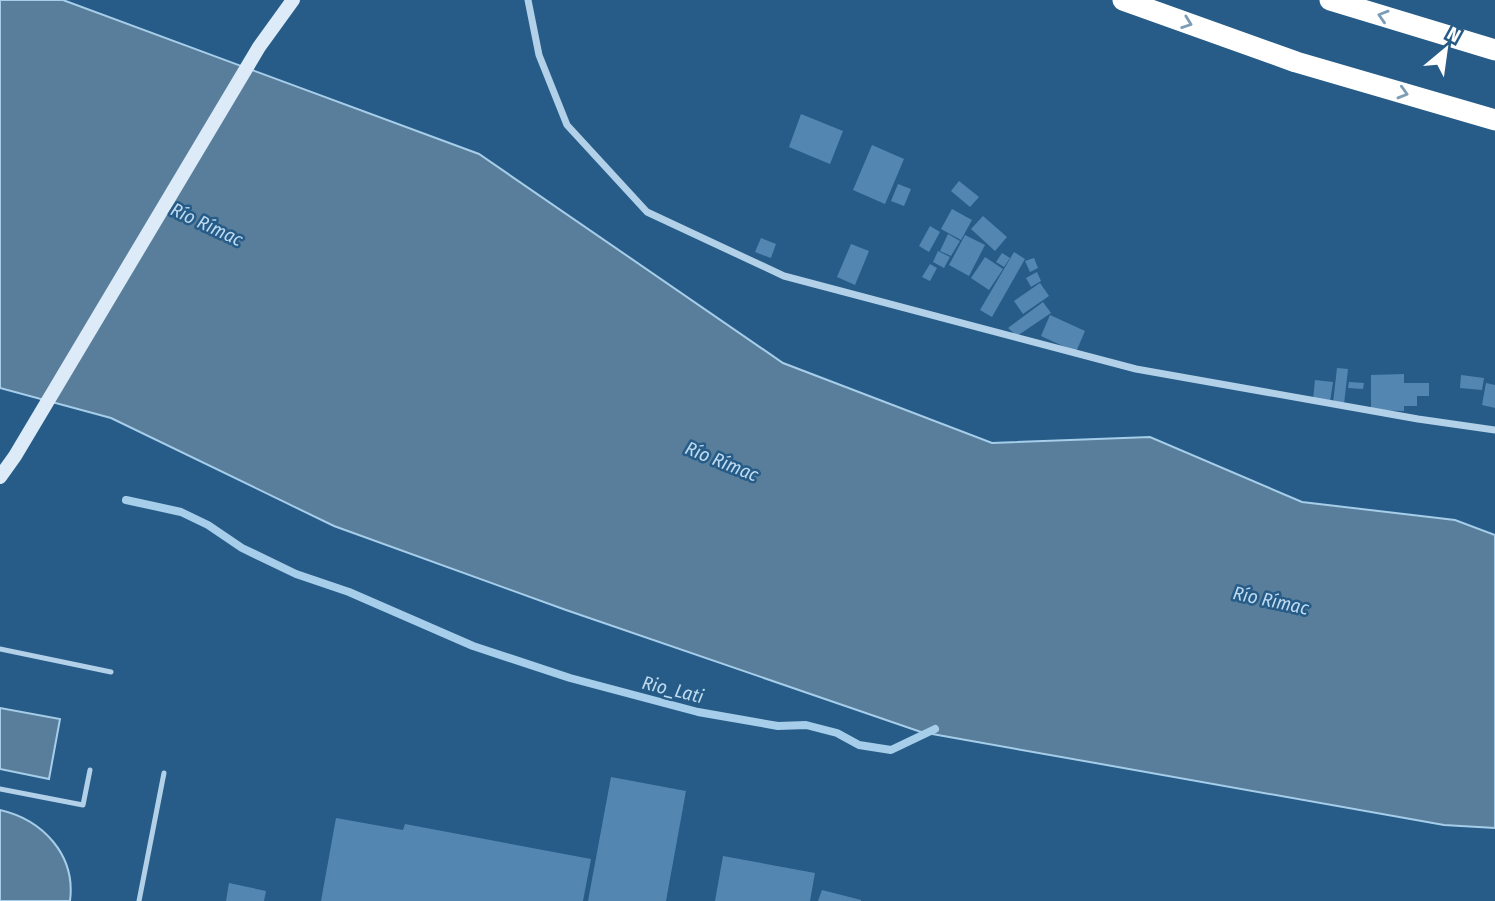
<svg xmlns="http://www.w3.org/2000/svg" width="1495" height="901" font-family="'Fira Sans Condensed',sans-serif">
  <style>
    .water { fill: #587e9b; stroke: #a6cde9; stroke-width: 2 }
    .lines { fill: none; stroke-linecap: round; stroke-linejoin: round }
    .stream { stroke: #a6cde9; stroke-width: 8 }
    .building { fill: #5387b1 }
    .lane { stroke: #b2d1e9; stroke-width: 5 }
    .street { stroke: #b2d1e9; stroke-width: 7 }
    .secondary { stroke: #dcebf7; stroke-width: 14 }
    .highway { stroke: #fff; stroke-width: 21 }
    .oneway { stroke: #7d9db7 }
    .labels { text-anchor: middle; stroke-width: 5; stroke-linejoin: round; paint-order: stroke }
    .water-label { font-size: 19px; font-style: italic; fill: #bedaf0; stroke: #265c87 }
  </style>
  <rect width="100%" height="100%" fill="#265c87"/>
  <!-- water -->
  <g class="water">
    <path d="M0 0H63L479 154 783 363 992 443 1150 437 1302 502 1455 520 1495 535V828L1444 825 921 732 566 610 334 526 111 418 0 388Z"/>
    <path d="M0 708 60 719 49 779 0 769Z"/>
    <path d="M0 810C43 820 76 855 70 901H0Z"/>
  </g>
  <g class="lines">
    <!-- stream -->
    <path class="stream" d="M126 500 181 512 208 525 242 548 296 574 349 592 473 646 570 678 698 712 778 726 806 725 837 733 859 745 891 750 935 729"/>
  </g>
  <!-- building -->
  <g class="building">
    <path d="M801 114 843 131 830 164 789 147Z"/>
    <path d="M872 145 904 159 885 204 853 190Z"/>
    <path d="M959 181 979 197 970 207 951 191Z"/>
    <path d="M898 184 911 189 904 206 891 201Z"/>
    <path d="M952 209 972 220 961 240 941 229Z"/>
    <path d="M983 216 1007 237 995 251 971 229Z"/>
    <path d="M930 226 940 232 929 252 919 246Z"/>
    <path d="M948 234 960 241 951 256 940 251Z"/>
    <path d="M965 235 985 245 969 276 949 265Z"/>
    <path d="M761 238 776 244 771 258 755 252Z"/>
    <path d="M851 244 869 251 855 285 837 277Z"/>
    <path d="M938 251 950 257 944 268 933 262Z"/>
    <path d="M1014 252 1025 259 992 317 980 310Z"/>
    <path d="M1002 253 1010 258 1004 267 996 262Z"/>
    <path d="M985 257 1003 269 989 290 971 278Z"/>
    <path d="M1034 258 1038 268 1030 272 1025 261Z"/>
    <path d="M930 264 937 268 930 281 922 277Z"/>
    <path d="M1037 272 1041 281 1031 287 1026 278Z"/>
    <path d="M1040 283 1049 296 1023 314 1014 301Z"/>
    <path d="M1043 302 1051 313 1017 336 1008 328Z"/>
    <path d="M1050 315 1085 331 1076 352 1041 336Z"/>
    <path d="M1337 368 1348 369 1344 404 1333 403Z"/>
    <path d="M1404 374V383H1429V396H1417V406H1404V411L1371 410V375Z"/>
    <path d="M1461 375 1484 378 1482 390 1460 388Z"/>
    <path d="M1315 380 1333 382 1330 402 1313 400Z"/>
    <path d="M1349 382 1364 383 1363 389 1348 388Z"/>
    <path d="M1486 383 1495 385V408L1482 405Z"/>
    <path d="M611 777 686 791 666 901H588Z"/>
    <path d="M336 818 403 830 405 824 591 859 583 901H321Z"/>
    <path d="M723 856 815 873 810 901H715Z"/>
    <path d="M229 883 266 891 264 901H226Z"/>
    <path d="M822 890 861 900V901H818Z"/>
  </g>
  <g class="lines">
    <!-- lane -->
    <g class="lane">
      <path d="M0 649 111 672"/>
      <path d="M0 789 83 805 90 770"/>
      <path d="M139 901 164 773"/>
    </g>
    <!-- street -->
    <path class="street" d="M528 0 539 55 567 125 647 212 784 276 1136 369 1418 419 1495 430"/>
    <!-- secondary -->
    <path class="secondary" d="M0 477 15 456 259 47 293 0"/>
    <!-- highway -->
    <g class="highway">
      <path d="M1123 0 1296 62 1495 120"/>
      <path d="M1330 0 1495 50"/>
    </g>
  </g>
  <!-- one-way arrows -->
  <defs><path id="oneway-chevron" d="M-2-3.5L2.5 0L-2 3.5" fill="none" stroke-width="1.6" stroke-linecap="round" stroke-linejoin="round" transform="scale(1.75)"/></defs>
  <g class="oneway">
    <use href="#oneway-chevron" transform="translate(1383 16) rotate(-163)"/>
    <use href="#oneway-chevron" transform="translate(1187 23) rotate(20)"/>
    <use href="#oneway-chevron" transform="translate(1403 93) rotate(16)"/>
  </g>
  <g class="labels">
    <!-- water labels -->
    <g class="water-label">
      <text transform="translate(207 224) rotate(25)" y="7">Río Rímac</text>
      <text transform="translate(722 461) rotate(22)" y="7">Río Rímac</text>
      <text transform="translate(1271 600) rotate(12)" y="7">Río Rímac</text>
      <text transform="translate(673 689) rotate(14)" y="7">Rio_Lati</text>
    </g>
  </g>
  <!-- north arrow -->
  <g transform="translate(1446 49) rotate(29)" stroke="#265c87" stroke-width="5" paint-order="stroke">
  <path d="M0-5L12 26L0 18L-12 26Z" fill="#ffffff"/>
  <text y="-10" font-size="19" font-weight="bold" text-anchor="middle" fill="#ffffff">N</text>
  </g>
</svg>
